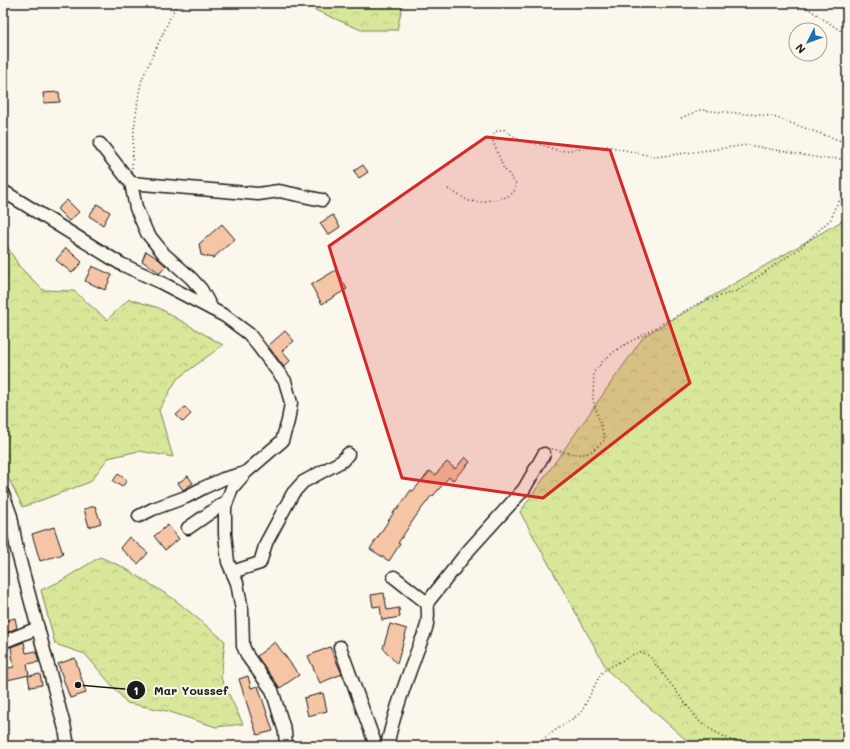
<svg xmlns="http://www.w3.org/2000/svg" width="850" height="749" font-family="Mali,sans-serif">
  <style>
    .forest { fill: url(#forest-crowns); stroke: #7a825b }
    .building { fill: #f6c5a6; stroke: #1c1c1c }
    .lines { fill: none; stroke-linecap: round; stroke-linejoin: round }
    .minor-casing { stroke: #1c1c1c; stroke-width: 15 }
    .path { stroke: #1c1c1c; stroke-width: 1.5; stroke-dasharray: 1 3; stroke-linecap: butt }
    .minor { stroke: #fbf7ec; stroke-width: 12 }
    .marked { fill: #d62828; fill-opacity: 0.2; stroke: #d62828; stroke-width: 3; stroke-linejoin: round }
    .leader { fill: none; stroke: #1c1c1c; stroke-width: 1.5 }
    .callout-dot { fill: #1c1c1c; stroke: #fbf7ec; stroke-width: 1.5 }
    .mark-label { font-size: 12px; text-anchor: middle; font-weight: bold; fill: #fff }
    .callout-label { font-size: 12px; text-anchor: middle; font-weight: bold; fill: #1c1c1c; stroke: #fbf7ec; stroke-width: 4; stroke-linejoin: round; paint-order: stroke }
  </style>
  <defs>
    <pattern id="forest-crowns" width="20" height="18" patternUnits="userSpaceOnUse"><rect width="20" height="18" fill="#d8e79a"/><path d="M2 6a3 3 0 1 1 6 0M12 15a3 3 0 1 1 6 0" fill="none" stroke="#b9c684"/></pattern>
  </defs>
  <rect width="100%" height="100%" fill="#fbf7ec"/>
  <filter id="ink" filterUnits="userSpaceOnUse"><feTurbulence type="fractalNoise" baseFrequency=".025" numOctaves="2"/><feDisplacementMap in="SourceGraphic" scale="8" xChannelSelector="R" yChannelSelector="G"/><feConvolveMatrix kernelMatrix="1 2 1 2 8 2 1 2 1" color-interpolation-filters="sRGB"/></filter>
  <g filter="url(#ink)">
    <!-- forest -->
    <g class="forest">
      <path d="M299 3H403L397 30H361Z"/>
      <path d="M847 218V746H693L608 671 520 512 644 336Z"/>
      <path d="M3 239 19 266 43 290 74 291 107 320 129 299 159 308 223 345 177 379 159 410 173 457 139 451 108 458 90 482 23 507 3 468Z"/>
      <path d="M100 557 123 567 174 599 225 641 221 678 243 724 216 727 167 711 127 703 85 654 55 644 41 590 59 582Z"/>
    </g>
    <!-- building -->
    <g class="building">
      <path d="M59 92 60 102 44 103 43 93Z"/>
      <path d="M363 165 368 172 359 178 354 171Z"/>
      <path d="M67 200 79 212 69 221 57 209Z"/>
      <path d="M97 204 110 212 103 225 89 216Z"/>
      <path d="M333 215 340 227 328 235 320 223Z"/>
      <path d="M222 224 235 239 213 258 201 255 199 244Z"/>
      <path d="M66 248 82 262 72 273 56 260Z"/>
      <path d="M146 251 157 258 166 266 160 273 142 261Z"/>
      <path d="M92 266 112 275 105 290 85 281Z"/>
      <path d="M336 270 347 289 322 304 311 285Z"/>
      <path d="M285 331 294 341 282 351 290 361 284 367 268 346Z"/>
      <path d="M185 407 191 414 183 422 176 415Z"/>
      <path d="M465 457 470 462 453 480 449 477 433 496 432 495 416 516 398 543 400 544 389 561 370 549 396 509 397 510 411 490 413 491 430 471 435 475 447 462 455 469Z"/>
      <path d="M118 474 127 480 122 487 113 481Z"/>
      <path d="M188 476 193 483 183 490 178 483Z"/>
      <path d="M95 506 101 523 89 527 84 509Z"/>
      <path d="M168 525 179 539 165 550 154 536Z"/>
      <path d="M54 527 63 554 40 561 32 534Z"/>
      <path d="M129 537 148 553 138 564 120 548Z"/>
      <path d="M384 593 387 610 399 608 400 617 382 620 380 606 373 607 371 595Z"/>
      <path d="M15 618 17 628 3 634V621Z"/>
      <path d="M390 624 407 629 397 664 383 648Z"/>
      <path d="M24 642 26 653 36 651 39 662 27 664 29 675 3 681V669L14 667 11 647Z"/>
      <path d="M275 642 299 675 280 688 257 656Z"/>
      <path d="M330 647 342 674 320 683 308 656Z"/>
      <path d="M75 658 86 693 70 698 58 664Z"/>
      <path d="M40 674 42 685 30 687 28 676Z"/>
      <path d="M248 676 251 688 258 686 273 731 257 735 239 679Z"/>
      <path d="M323 693 327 711 308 716 304 698Z"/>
    </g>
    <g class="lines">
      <defs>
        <g id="minor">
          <path d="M100 144 131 183 136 208 147 233 164 254 191 278 201 289 212 309"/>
          <path d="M131 183 258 194 279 191 322 200"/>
          <path d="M3 191 121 264 158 281 225 316 249 334 285 381 291 403 288 421 282 441 245 473 232 488 225 507V534L228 562 237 583 242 610 243 646 248 657 272 690 285 732 286 746"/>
          <path d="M3 494 11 516 17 550 65 729 68 746"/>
          <path d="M139 516 153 509 186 497 203 488 223 479 245 473"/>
          <path d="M188 528 227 501"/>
          <path d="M232 572 260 563 266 543 293 493 303 482 342 461 348 454"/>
          <path d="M427 603 468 551 524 489 544 454"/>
          <path d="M3 642 38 628"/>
          <path d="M340 647 376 746"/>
          <path d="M387 746C393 716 404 686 415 657 422 636 431 627 427 603L394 577"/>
        </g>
      </defs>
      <!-- minor casing -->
      <use href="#minor" class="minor-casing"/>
      <!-- path -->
      <g class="path">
        <path d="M800 3 847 35"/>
        <path d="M681 118 700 110 771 116 847 143"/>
        <path d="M132 168 134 129 139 93 142 79 177 3"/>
        <path d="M448 189 469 201 481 202 507 197 514 192 516 184 503 167 492 139 495 132 503 129 521 141 538 144 560 151 607 146 655 157 748 145 819 158 847 159"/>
        <path d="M552 449C562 451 574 455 584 454 591 453 601 444 605 439L593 400 594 372 603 361 619 348 701 302 737 291 799 249 832 218 834 209 847 189"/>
        <path d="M537 746 547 736 578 715 582 711 600 675 603 671 636 653C642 652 645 653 650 657L699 721 708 728 742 746"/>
      </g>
      <!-- minor -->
      <use href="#minor" class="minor"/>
    </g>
  </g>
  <!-- marked area -->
  <path class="marked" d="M486 137 610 150 690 383 543 498 402 478 329 246Z"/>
  <!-- callouts -->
  <path class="leader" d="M78 685L136 690"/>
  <g class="callout-dot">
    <circle cx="78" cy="685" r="4"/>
    <circle cx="136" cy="690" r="10"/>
  </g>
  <g class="mark-label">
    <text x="136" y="695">1</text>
  </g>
  <g class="callout-label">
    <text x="191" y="695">Mar Youssef</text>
  </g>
  <!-- margin -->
  <rect width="850" height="749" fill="none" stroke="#fbf7ec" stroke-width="16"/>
  <rect x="8" y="8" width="834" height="733" fill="none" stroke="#1c1c1c" stroke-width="1.5" filter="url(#ink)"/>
  <!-- north arrow -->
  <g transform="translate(808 42) rotate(228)"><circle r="19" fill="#fbf7ec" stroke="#a29f99"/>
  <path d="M0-3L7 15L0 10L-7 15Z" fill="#1f6fb2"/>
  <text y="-6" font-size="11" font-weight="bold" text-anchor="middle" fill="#1c1c1c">N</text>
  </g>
</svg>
